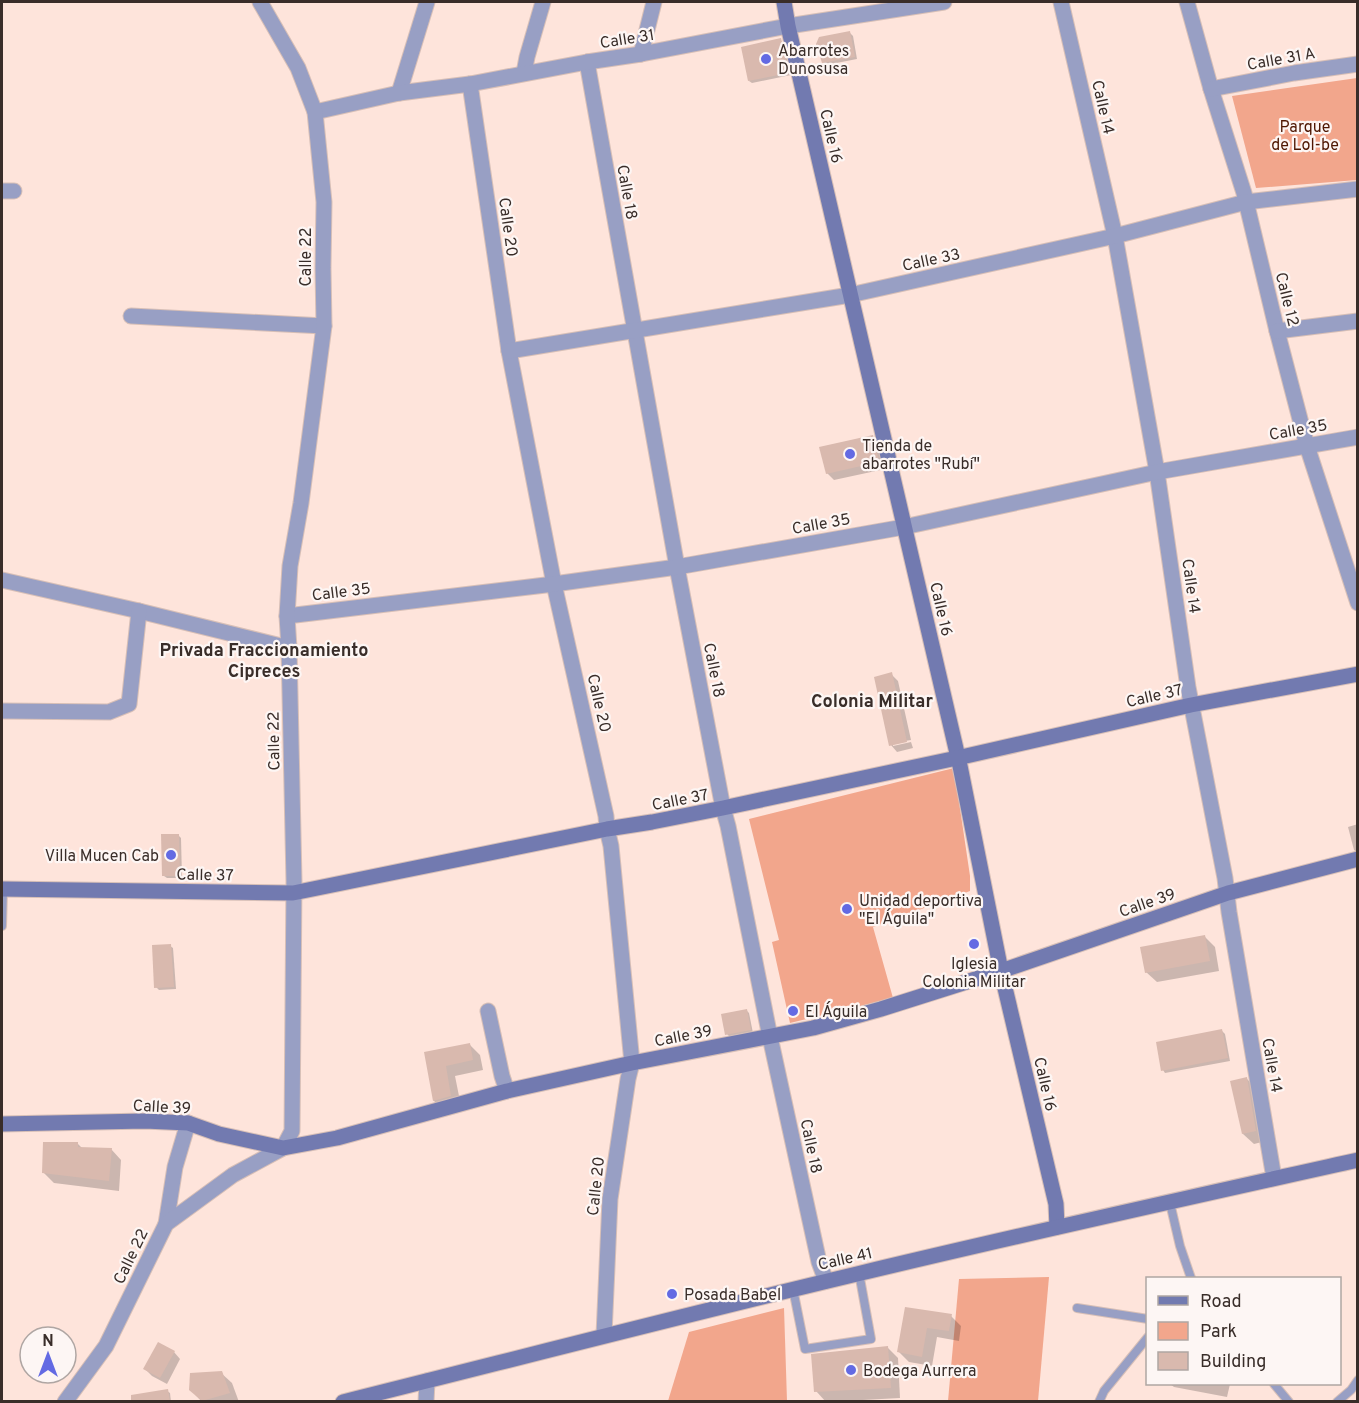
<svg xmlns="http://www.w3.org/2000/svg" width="1359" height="1403" font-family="Overpass,sans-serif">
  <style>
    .green { fill: #f2a68c }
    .shadow { fill: #0003 }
    .building { fill: #d9b9ae }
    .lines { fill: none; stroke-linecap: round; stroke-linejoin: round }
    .lane-casing { stroke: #d7bfb7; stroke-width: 10 }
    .street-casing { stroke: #d7bfb7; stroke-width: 17 }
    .secondary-casing { stroke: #d7bfb7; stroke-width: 17 }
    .lane { stroke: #989fc4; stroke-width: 8 }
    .street { stroke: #989fc4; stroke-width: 15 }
    .secondary { stroke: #727ab0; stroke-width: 15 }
    .poi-dot { fill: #636ae3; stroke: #fdf6f4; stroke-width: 2 }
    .labels { text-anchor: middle; stroke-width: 4.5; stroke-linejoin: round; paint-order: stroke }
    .street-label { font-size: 16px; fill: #392d29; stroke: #fdf6f4 }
    .poi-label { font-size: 16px; fill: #392d29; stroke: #fdf6f4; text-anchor: start }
    .park-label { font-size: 16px; fill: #4f1702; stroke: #fdf6f4 }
    .neighbourhood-label { font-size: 18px; font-weight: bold; fill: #392d29; stroke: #fdf6f4 }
  </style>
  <rect width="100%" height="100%" fill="#fee4db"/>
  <!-- green -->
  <g class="green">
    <path d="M1357 78V180L1256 188 1232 96Z"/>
    <path d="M954 768 970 876V891L873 927 893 998 790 1023 772 942 779 940 749 819Z"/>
    <path d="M1049 1277 1038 1401H948L959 1279Z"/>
    <path d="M784 1308 787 1401H668L689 1332Z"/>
  </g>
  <!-- shadow -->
  <g class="shadow">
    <path d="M850 33 853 36 857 59 826 65 823 62Z"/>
    <path d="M780 40 783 43 791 75 752 83 749 81Z"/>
    <path d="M873 437 879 443 885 469 834 480 827 473Z"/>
    <path d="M891 674 898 681 911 740 893 743V746L911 742 913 748 897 752 891 745Z"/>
    <path d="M1358 824V852H1357L1354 850 1348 827Z"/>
    <path d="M178 835 181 838 182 878H167L164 876Z"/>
    <path d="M1205 937 1215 947 1219 971 1157 982 1146 972Z"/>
    <path d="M170 946 173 948 176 989 159 990 156 987Z"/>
    <path d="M746 1010 749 1013 753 1033 730 1037 727 1034Z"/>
    <path d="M1222 1031 1225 1034 1230 1061 1165 1073 1163 1070Z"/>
    <path d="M470 1045 480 1055 483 1070 455 1076 461 1106 445 1111 434 1101 426 1053Z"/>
    <path d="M1247 1079 1257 1089 1266 1141 1254 1144 1243 1134Z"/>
    <path d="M78 1144 82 1148 111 1149 121 1160 119 1191 54 1183 43 1172Z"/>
    <path d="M906 1308 951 1316 961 1326 959 1341 937 1337 932 1366 909 1362 899 1352Z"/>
    <path d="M888 1348 898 1358 900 1398 826 1402 816 1391Z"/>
    <path d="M174 1352 180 1359 167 1384 152 1376 145 1369Z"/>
    <path d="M221 1373 232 1383 239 1402H202L191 1390Z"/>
    <path d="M1170 1384H1230L1227 1397 1174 1387Z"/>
    <path d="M167 1391 170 1393 171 1402H153L152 1393Z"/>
  </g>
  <!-- building -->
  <g class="building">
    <path d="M850 31 855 57 822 63 816 44 819 37Z"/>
    <path d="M781 38 789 73 748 81 741 47Z"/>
    <path d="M873 435 879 462 826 474 819 447Z"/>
    <path d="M892 672 907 742 889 746 874 677Z"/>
    <path d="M161 834H179L180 876H162Z"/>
    <path d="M1205 935 1210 961 1145 973 1140 947Z"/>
    <path d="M171 944 174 987 154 988 152 945Z"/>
    <path d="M747 1009 751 1030 725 1035 721 1014Z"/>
    <path d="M1222 1029 1228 1058 1161 1071 1156 1042Z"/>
    <path d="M470 1043 473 1060 446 1066 451 1096 433 1101 424 1052Z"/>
    <path d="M1247 1077 1256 1131 1242 1134 1230 1081Z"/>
    <path d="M43 1142H78V1147L112 1148 109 1181 42 1173Z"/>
    <path d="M905 1307 952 1314 949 1331 927 1328 922 1357 897 1352Z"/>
    <path d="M158 1342 175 1351 160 1378 143 1369Z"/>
    <path d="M888 1346 891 1388 814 1392 811 1354Z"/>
    <path d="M222 1371 230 1393 202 1401 189 1390 190 1373Z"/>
    <path d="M168 1389 170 1401H131V1395Z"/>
  </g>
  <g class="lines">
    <defs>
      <g id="lane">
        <path d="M2 926 3 889"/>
        <path d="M1170 1203 1180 1246 1191 1278"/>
        <path d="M793 1289 805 1349 871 1339 859 1273"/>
        <path d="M1077 1308 1148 1319"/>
        <path d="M1274 1384 1289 1402"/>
        <path d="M1099 1402 1104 1391 1148 1337"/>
        <path d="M1337 1402 1351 1390 1358 1380"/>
      </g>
      <g id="street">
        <path d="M1061 2 1115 236 1157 472 1188 687 1225 878 1229 912 1274 1178"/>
        <path d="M1187 2 1211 89 1244 193 1277 331 1307 446 1358 603"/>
        <path d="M641 54 654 2"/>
        <path d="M587 62 677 567 723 808 728 826 770 1037 819 1262 826 1281"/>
        <path d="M524 73 527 57 543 2"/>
        <path d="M470 84 509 351 554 584 606 816 607 829 611 846 632 1063 628 1079 610 1199 604 1335"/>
        <path d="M1211 89 1294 73 1358 64"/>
        <path d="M399 93 427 2"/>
        <path d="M315 112 399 93 470 84 587 62 641 54 788 26 944 2"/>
        <path d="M2 191H14"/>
        <path d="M131 316 324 326"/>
        <path d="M1277 331 1358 321"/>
        <path d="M509 351 850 295 1115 236 1246 202 1358 189"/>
        <path d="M2 580 139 611 289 648"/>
        <path d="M287 616 554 584 677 567 904 527 1157 472 1358 437"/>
        <path d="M2 711 109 712 129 704 139 611"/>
        <path d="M488 1011 502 1076 507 1091"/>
        <path d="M166 1224 175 1167 188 1123"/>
        <path d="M65 1402 106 1346 166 1224 233 1175 283 1148 292 1131 294 881 289 648 287 616 290 566 301 503 324 326 323 268 324 202 315 112 298 68 260 2"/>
        <path d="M426 1402 427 1381"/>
      </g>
      <g id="secondary">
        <path d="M784 2 788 26 960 766 1001 971 1056 1204 1057 1227"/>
        <path d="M2 889 293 893 607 829 652 822 723 808 957 758 1191 705 1358 674"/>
        <path d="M2 1124 145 1121 188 1123 219 1134 283 1148 337 1138 507 1091 632 1063 813 1028 881 1009 1001 971 1228 893 1358 859"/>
        <path d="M343 1402C515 1359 685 1315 857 1274 1023 1234 1191 1197 1358 1160"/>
      </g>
    </defs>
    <!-- lane casing -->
    <use href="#lane" class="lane-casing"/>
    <!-- street casing -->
    <use href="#street" class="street-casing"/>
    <!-- secondary casing -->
    <use href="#secondary" class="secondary-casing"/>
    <!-- lane -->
    <use href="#lane" class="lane"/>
    <!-- street -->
    <use href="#street" class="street"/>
    <!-- secondary -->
    <use href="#secondary" class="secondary"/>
  </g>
  <!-- markers -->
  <g class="poi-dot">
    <circle cx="766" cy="59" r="6"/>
    <circle cx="850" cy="454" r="6"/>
    <circle cx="171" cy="855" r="6"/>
    <circle cx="847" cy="909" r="6"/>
    <circle cx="974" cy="944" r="6"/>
    <circle cx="793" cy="1011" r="6"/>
    <circle cx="672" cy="1294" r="6"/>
    <circle cx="851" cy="1370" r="6"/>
  </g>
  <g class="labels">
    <!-- street labels -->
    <g class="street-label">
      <text transform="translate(627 38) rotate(-9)" y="6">Calle 31</text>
      <text transform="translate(1281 58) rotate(-10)" y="6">Calle 31 A</text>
      <text transform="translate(1104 107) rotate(77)" y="6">Calle 14</text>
      <text transform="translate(832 136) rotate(77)" y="6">Calle 16</text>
      <text transform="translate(628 192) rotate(80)" y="6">Calle 18</text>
      <text transform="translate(509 227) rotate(82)" y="6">Calle 20</text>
      <text transform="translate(305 257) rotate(-90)" y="6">Calle 22</text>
      <text transform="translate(931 259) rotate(-12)" y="6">Calle 33</text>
      <text transform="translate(1288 299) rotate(76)" y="6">Calle 12</text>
      <text transform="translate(1298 429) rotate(-10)" y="6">Calle 35</text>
      <text transform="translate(821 523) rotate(-10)" y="6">Calle 35</text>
      <text transform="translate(1192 586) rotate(82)" y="6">Calle 14</text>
      <text transform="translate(341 591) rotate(-7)" y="6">Calle 35</text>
      <text transform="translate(942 609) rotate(77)" y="6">Calle 16</text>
      <text transform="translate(715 670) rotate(79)" y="6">Calle 18</text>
      <text transform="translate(1154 695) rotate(-13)" y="6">Calle 37</text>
      <text transform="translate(600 703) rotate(77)" y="6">Calle 20</text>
      <text transform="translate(273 741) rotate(-91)" y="6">Calle 22</text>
      <text transform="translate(680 799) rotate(-11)" y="6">Calle 37</text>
      <text transform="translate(205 874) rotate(1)" y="6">Calle 37</text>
      <text transform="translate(1147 902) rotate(-19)" y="6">Calle 39</text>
      <text transform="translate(683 1035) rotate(-11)" y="6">Calle 39</text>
      <text transform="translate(1273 1065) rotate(80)" y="6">Calle 14</text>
      <text transform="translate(1046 1084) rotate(77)" y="6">Calle 16</text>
      <text transform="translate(162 1106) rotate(3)" y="6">Calle 39</text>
      <text transform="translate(812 1146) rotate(78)" y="6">Calle 18</text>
      <text transform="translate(595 1186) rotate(-84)" y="6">Calle 20</text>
      <text transform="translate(130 1256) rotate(-64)" y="6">Calle 22</text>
      <text transform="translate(845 1258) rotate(-13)" y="6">Calle 41</text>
    </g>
    <!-- poi labels -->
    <g class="poi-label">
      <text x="778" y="56">Abarrotes<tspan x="778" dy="18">Dunosusa</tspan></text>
      <text x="862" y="451">Tienda de<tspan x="862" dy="18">abarrotes "Rubí"</tspan></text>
      <text x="159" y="861" text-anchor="end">Villa Mucen Cab</text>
      <text x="859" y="906">Unidad deportiva<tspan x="859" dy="18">"El Águila"</tspan></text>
      <text x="974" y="969" text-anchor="middle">Iglesia<tspan x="974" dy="18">Colonia Militar</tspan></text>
      <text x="805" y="1017">El Águila</text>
      <text x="684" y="1300">Posada Babel</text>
      <text x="863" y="1376">Bodega Aurrera</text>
    </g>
    <!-- park labels -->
    <g class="park-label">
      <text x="1305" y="132">Parque<tspan x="1305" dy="18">de Lol-be</tspan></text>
    </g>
    <!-- neighbourhood labels -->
    <g class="neighbourhood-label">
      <text x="264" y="656">Privada Fraccionamiento<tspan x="264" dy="21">Cipreces</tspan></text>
      <text x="872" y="707">Colonia Militar</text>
    </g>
  </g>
  <!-- border -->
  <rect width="1359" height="1403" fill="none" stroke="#392d29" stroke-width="6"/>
  <!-- legend -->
  <rect x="1146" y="1277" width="195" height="108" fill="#fdf6f4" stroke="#afa6a3" stroke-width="1.5"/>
  <rect x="1158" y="1296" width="30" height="9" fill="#727ab0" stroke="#afa6a3" stroke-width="1.5"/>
  <text x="1200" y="1307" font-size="18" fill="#392d29">Road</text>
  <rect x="1158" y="1322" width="30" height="18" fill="#f2a68c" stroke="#afa6a3" stroke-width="1.5"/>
  <text x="1200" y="1337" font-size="18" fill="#392d29">Park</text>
  <rect x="1158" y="1352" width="30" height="18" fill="#d9b9ae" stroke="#afa6a3" stroke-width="1.5"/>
  <text x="1200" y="1367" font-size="18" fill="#392d29">Building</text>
  <!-- north arrow -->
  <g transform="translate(48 1355)"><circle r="28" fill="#fdf6f4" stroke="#afa6a3" stroke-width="1.5"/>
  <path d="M0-4.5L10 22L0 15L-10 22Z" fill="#636ae3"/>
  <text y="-9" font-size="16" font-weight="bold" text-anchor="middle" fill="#392d29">N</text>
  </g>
</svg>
